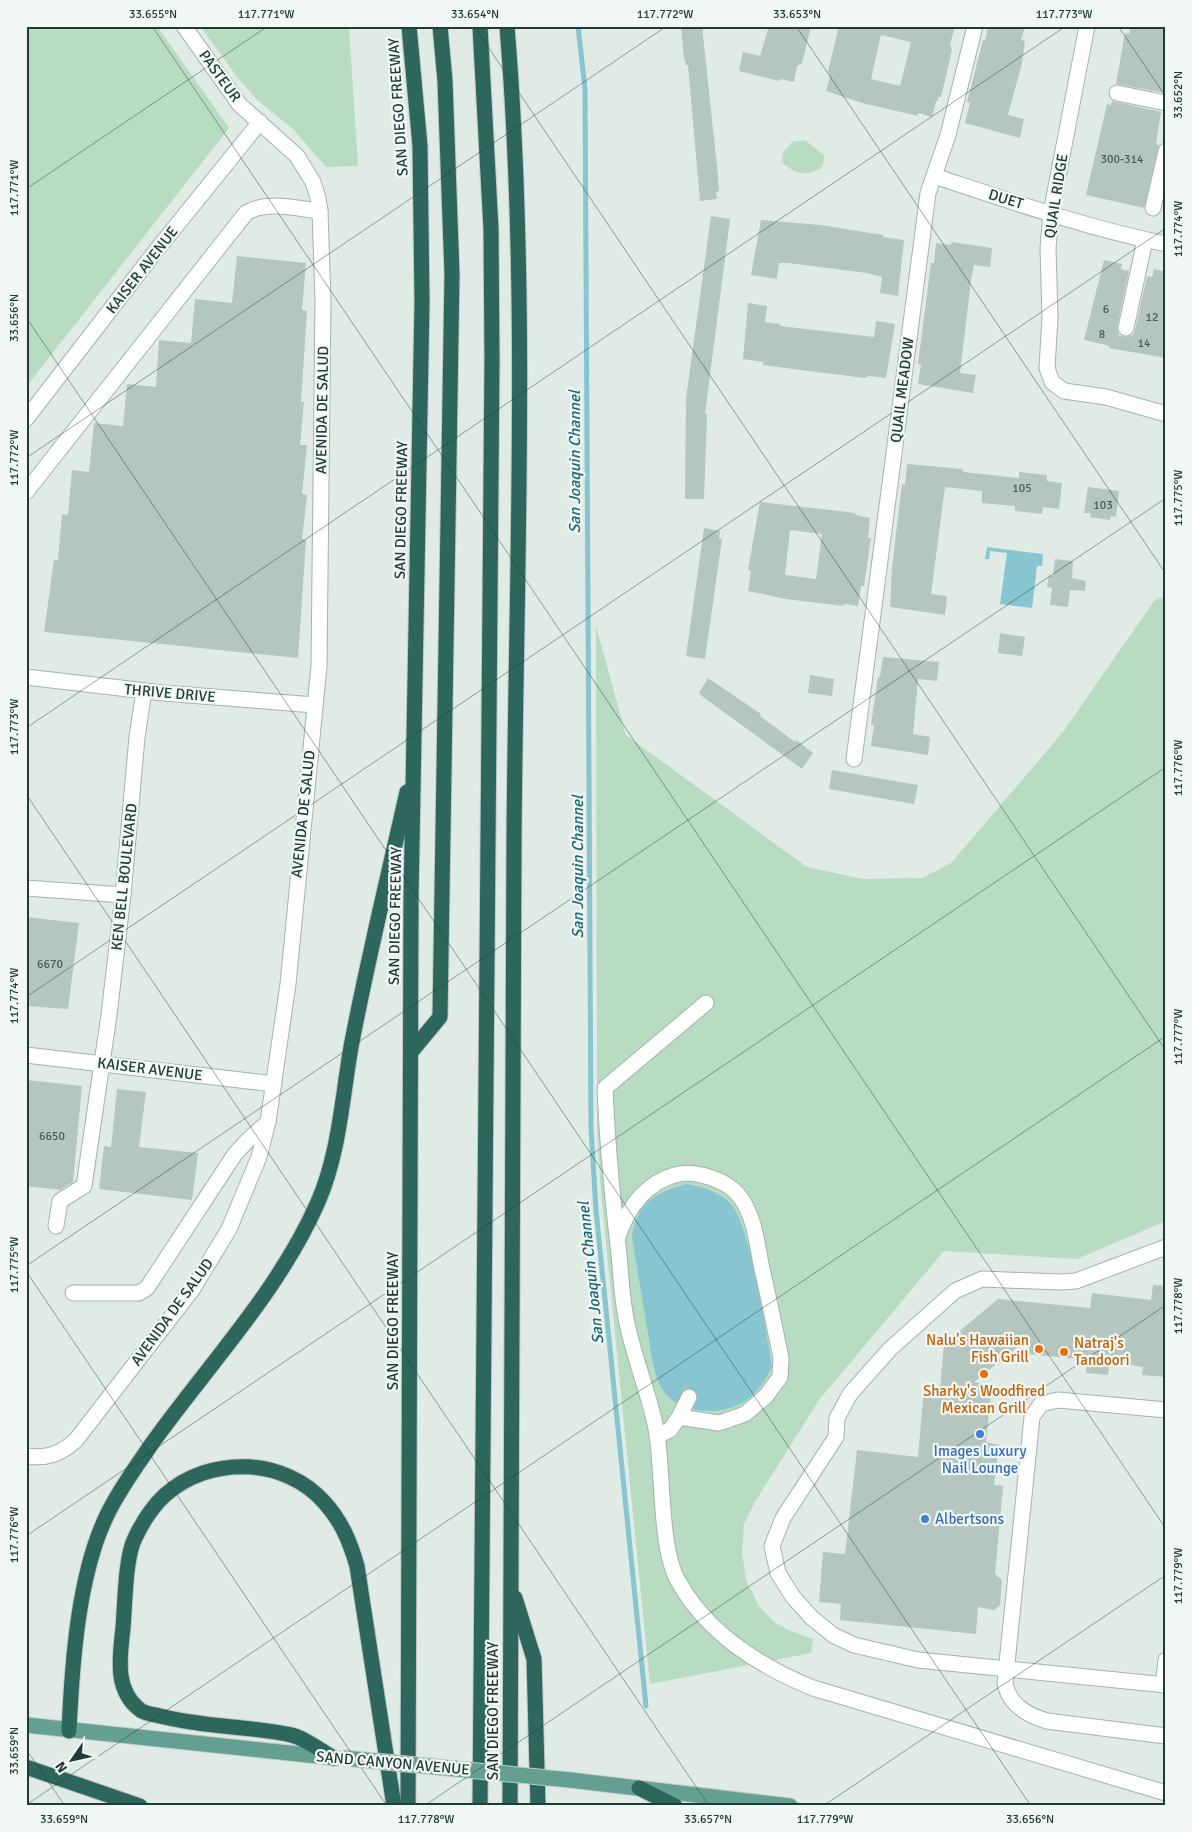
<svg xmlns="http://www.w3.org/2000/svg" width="1192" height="1832" font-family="Signika,sans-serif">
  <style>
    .green { fill: #b8dcc2 }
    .water { fill: #87c5d0 }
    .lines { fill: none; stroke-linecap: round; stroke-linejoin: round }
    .stream { stroke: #87c5d0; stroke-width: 5 }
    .building { fill: #b5c5bf; fill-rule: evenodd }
    .minor-casing { stroke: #a3b3ad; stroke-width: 17 }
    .major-casing { stroke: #c1c8c6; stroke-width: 17 }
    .highway-casing { stroke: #c1c8c6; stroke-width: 17 }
    .minor { stroke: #fff; stroke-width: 15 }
    .major { stroke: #64a091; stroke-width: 15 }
    .highway { stroke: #2d675b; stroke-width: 15 }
    .major-bridge-casing { stroke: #c1c8c6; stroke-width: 17; stroke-linecap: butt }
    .major-bridge { stroke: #64a091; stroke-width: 15 }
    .ticks { fill: none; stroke: #213b34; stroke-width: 1; stroke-opacity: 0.45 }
    .food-dot { fill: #e8710a; stroke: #f0f7f4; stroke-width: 2 }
    .shop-dot { fill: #3f7fe0; stroke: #f0f7f4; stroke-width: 2 }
    .labels { text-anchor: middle; stroke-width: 4.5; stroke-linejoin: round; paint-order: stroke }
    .number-label { font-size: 12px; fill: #465e57 }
    .street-label { font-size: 15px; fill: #213b34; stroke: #f0f7f4 }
    .food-label { font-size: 15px; fill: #c56008; stroke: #f0f7f4; text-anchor: end }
    .shop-label { font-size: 15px; fill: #366cbe; stroke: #f0f7f4 }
    .water-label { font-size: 16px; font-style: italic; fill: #1b6776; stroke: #f0f7f4 }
    .neatline { fill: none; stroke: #213b34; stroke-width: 2 }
    .ticks-label { font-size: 12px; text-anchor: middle; fill: #213b34 }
  </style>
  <rect width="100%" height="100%" fill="#e0ebe6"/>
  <!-- green -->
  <g class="green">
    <path d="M26 26H157L229 128 26 387Z"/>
    <path d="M200 26H349L358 166 326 167 293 129 257 100 238 78Z"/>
    <path d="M805 140 824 155 823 166C809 177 795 175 782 162L783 153 792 142Z"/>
    <path d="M1166 595V1221L1077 1259 944 1251 819 1400 755 1502 744 1524 742 1553 746 1580 759 1606 773 1621 788 1630 813 1639 811 1653 650 1684 601 1193 597 1127 596 626 626 735 807 867 863 879 922 878 951 863 1063 732 1154 601Z"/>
  </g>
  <!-- water -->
  <g class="water">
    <path d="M987 547 1043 554 1042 566H1037L1032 608 1000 604 1007 553 990 551 989 559H985Z"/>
    <path d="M687 1184C702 1187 717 1191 729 1202 750 1220 766 1334 772 1366 763 1388 746 1407 721 1410 703 1413 677 1409 665 1393 652 1376 651 1349 647 1328 642 1298 637 1268 632 1238 636 1204 655 1192 687 1184Z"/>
  </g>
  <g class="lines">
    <!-- stream -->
    <path class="stream" d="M578 26 585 89 591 1128 596 1210 646 1706"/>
  </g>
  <!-- building -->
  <g class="building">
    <path d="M681 26H702L718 176 719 191 716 192 717 199 700 201 688 65H686L684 58Z"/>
    <path d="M769 26H811L802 63 797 66 794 82 780 79 779 81 739 71 743 52 760 56Z"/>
    <path d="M839 26H942L954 29 950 45 952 50 941 97H938V101H936L932 117 918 113V116L862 103 826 91 830 76 828 71ZM881 35 911 42 900 86 871 79Z"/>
    <path d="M988 26H1025L1021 40 1025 41 1022 63 1008 115 1024 119 1020 138 965 123 970 103 967 102 983 40 985 41Z"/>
    <path d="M1131 26H1166L1165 93 1116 84 1125 33 1129 34Z"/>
    <path d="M1112 101 1161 112 1156 144 1159 145 1144 208 1086 195 1107 104 1111 105Z"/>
    <path d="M711 216 730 219 705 414H707L704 499H685L686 399Z"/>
    <path d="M761 220 820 225 883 235V237L904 240 898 296 880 293 882 277 867 273 788 263H779L777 279 751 275Z"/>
    <path d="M952 242 992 248 990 267 974 265 971 280 960 373 976 375 973 393 918 384 921 364H918L931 263H934L936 243 951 245Z"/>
    <path d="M237 256 306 263 302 310 307 311 301 402H304L300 445H307L302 494 307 495 302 539 306 540 298 658 44 632 54 560H58L62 514 68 515 72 470 89 472 94 423 123 426 127 384 156 387 159 340 191 343 195 299 232 303Z"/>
    <path d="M1104 260 1122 264 1121 269 1129 271 1117 327 1119 335 1125 337 1133 335 1135 330 1147 276 1152 277 1154 269 1166 272V358L1109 348 1110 346 1084 340Z"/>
    <path d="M748 303 767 306 765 322 780 324V326L874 337 876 321 895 324 886 378 869 376 865 378 801 370 763 365V362L743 359Z"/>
    <path d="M907 464 963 469V472L1019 478V472L1047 475V481L1062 483 1059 509 1043 507 1042 514 1015 511V506L982 503V491L945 487 931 594 947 596 945 615 890 607 892 567 902 484 905 485Z"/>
    <path d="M1088 487 1119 491 1116 517 1111 516 1110 520 1090 517 1091 513H1084Z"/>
    <path d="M760 502 856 513 855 515 870 518 868 538H871L864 586H861L858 606 844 604 843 606 786 599 748 591 751 571 748 570ZM790 530 822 534 816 579 785 575Z"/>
    <path d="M704 528 720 531 719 539H722L705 659 686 656Z"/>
    <path d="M1055 559 1073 561 1072 578 1086 581 1085 591 1070 590 1068 607 1050 605 1052 588 1047 587 1049 575 1053 576Z"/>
    <path d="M1000 633 1025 637 1022 656 998 653Z"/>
    <path d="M883 657 939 662 937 681 918 679 913 734 930 737 928 755 871 746 874 725H871L878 677H880Z"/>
    <path d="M810 675 834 679 832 696 808 693Z"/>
    <path d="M708 678 761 714 760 716 795 742 796 740 813 753 802 769 703 697 699 693Z"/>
    <path d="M832 770 918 785 914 804 829 789Z"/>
    <path d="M26 917 79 923 68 1009 26 1006Z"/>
    <path d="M26 1080 82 1086 73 1182 60 1190 26 1186Z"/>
    <path d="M117 1089 146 1092 139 1147 198 1153 192 1200 99 1189 104 1146 111 1147Z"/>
    <path d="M1153 1285 1166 1286V1377L1142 1375 1143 1367 1110 1362 1108 1375 1086 1373 1087 1360 1029 1354 1030 1337 974 1382 992 1385 986 1442 999 1445 994 1485 1003 1486 995 1574 1002 1580 1000 1605 994 1610 978 1607 976 1634 840 1620 841 1604 819 1602 823 1552 845 1554 857 1450 918 1457 924 1388 940 1389 944 1344 998 1299 1090 1308 1092 1293 1151 1300Z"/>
  </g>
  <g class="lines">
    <defs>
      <g id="minor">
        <path d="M1087 26 1051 213 1048 248 1050 317 1047 368 1052 382 1064 391 1106 397 1166 414"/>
        <path d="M1117 93 1166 103"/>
        <path d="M934 176C1010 201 1087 228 1166 244"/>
        <path d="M1153 208 1166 151"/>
        <path d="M1126 328 1145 240"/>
        <path d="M26 419 155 252 260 122"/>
        <path d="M26 492 246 213C266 200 298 209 320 211"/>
        <path d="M26 677 163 693 315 705"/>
        <path d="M854 759 928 193 948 135 975 26"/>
        <path d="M26 888 123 895"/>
        <path d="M706 1003 605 1088C607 1141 612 1193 618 1246 621 1270 621 1294 626 1318 633 1357 650 1394 657 1434 663 1474 660 1546 677 1579 706 1633 759 1666 813 1688L1166 1793"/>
        <path d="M26 1055 274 1084"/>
        <path d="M56 1226 60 1201 84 1186 109 1015 123 895 137 737 144 691"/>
        <path d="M618 1236C628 1208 645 1183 675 1175 694 1169 728 1180 740 1197 755 1217 757 1245 762 1269 769 1299 775 1329 781 1358L780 1377 766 1396 745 1414 719 1423 679 1417 670 1430 657 1436"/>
        <path d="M1166 1247 1076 1281 1060 1282 982 1279 955 1291 890 1349 850 1394 837 1418 836 1437 783 1518 772 1546 778 1573 793 1597 812 1618 833 1635 854 1645 918 1660 1166 1685"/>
        <path d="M73 1293H139L147 1288 235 1154 248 1140 268 1122"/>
        <path d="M1166 1410 1058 1400 1041 1404 1032 1417 1005 1683C1009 1705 1027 1715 1047 1721L1166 1736"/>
        <path d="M679 1417 689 1397"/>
        <path d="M26 1456C47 1459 61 1454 76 1440L192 1290 229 1229 259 1157 268 1122 288 984 319 666 323 301 320 211 318 198 313 182 297 156 239 104 184 26"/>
        <path d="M1163 1685 1166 1660"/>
      </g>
      <g id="major">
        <path d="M26 1725 336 1758"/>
        <path d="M570 1780 790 1806"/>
      </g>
      <g id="highway">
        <path d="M480 26 491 229 492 359 480 1806"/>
        <path d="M507 26C529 297 516 569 514 840 511 1162 513 1484 510 1806"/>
        <path d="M411 1052 440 1017 452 274 445 81 440 26"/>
        <path d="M515 1598 534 1659 538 1806"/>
        <path d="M69 1731C72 1664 78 1571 109 1511 121 1487 138 1464 153 1442 209 1364 279 1291 318 1202 339 1154 342 1099 351 1047 367 962 388 877 407 792"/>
        <path d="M334 1758C320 1750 302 1736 287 1734 245 1726 202 1727 160 1716 153 1714 144 1714 139 1709 114 1689 120 1656 123 1628 125 1606 125 1557 135 1538 142 1523 152 1507 165 1495 210 1455 285 1457 325 1503 342 1522 350 1542 357 1566L394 1806"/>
        <path d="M26 1767 140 1806"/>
        <path d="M639 1788 675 1806"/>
        <path d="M408 1806 411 898 422 302 420 146 409 26"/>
      </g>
    </defs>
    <!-- minor casing -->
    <use href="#minor" class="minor-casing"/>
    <!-- major casing -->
    <use href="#major" class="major-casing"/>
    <!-- highway casing -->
    <use href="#highway" class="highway-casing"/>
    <!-- minor -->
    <use href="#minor" class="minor"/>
    <!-- major -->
    <use href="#major" class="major"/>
    <!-- highway -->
    <use href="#highway" class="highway"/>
    <defs>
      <path id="major-bridge" d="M344 1758 570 1780"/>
    </defs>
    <!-- major-bridge casing -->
    <use href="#major-bridge" class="major-bridge-casing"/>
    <!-- major-bridge -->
    <use href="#major-bridge" class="major-bridge"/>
  </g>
  <!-- ticks -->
  <path class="ticks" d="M152 26 1166 1529M474 26 1166 1051M796 26 1166 574M1118 26 1166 97M26 189 268 26M26 317 1031 1806M26 458 667 26M26 728 1066 26M26 794 709 1806M26 997 1166 228M26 1266 1166 498M26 1271 387 1806M26 1536 1166 767M26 1749 65 1806M26 1805 1166 1036M424 1806 1166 1305M823 1806 1166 1575"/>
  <!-- markers -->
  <g class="food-dot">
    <circle cx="1039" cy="1349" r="5"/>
    <circle cx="1064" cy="1352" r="5"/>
    <circle cx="984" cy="1374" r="5"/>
  </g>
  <g class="shop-dot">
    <circle cx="980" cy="1434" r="5"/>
    <circle cx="925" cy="1519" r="5"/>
  </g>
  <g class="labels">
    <!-- number labels -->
    <g class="number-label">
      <text x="1122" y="163">300-314</text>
      <text x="1106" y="313">6</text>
      <text x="1152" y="321">12</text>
      <text x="1102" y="338">8</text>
      <text x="1144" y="347">14</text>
      <text x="1022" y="492">105</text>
      <text x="1103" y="509">103</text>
      <text x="50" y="968">6670</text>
      <text x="52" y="1140">6650</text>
    </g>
    <!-- street labels -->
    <g class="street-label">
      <text transform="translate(220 76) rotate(54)" y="5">PASTEUR</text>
      <text transform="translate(398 107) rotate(-94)" y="5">SAN DIEGO FREEWAY</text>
      <text transform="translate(1056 196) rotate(-81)" y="5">QUAIL RIDGE</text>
      <text transform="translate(1006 199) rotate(17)" y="5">DUET</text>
      <text transform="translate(142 270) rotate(-52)" y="5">KAISER AVENUE</text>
      <text transform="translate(902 390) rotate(-83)" y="5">QUAIL MEADOW</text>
      <text transform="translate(322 410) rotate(-89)" y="5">AVENIDA DE SALUD</text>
      <text transform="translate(401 510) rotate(-89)" y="5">SAN DIEGO FREEWAY</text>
      <text transform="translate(170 693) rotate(5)" y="5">THRIVE DRIVE</text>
      <text transform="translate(303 814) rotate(-84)" y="5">AVENIDA DE SALUD</text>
      <text transform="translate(124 877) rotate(-84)" y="5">KEN BELL BOULEVARD</text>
      <text transform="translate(395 916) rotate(-89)" y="5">SAN DIEGO FREEWAY</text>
      <text transform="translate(150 1069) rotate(7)" y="5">KAISER AVENUE</text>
      <text transform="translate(172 1312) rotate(-54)" y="5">AVENIDA DE SALUD</text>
      <text transform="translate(393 1321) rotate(-90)" y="5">SAN DIEGO FREEWAY</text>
      <text transform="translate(493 1711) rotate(-90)" y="5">SAN DIEGO FREEWAY</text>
      <text transform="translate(393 1763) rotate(5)" y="5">SAND CANYON AVENUE</text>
    </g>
    <!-- food labels -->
    <g class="food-label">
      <text x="1029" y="1345">Nalu's Hawaiian<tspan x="1029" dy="17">Fish Grill</tspan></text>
      <text x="1074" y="1348" text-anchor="start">Natraj's<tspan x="1074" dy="17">Tandoori</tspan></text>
      <text x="984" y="1396" text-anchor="middle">Sharky's Woodfired<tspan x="984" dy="17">Mexican Grill</tspan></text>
    </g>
    <!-- shop labels -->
    <g class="shop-label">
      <text x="980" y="1456">Images Luxury<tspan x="980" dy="17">Nail Lounge</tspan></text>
      <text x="935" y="1524" text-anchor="start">Albertsons</text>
    </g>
    <!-- water labels -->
    <g class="water-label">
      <text transform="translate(574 462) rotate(-90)" y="6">San Joaquin Channel</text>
      <text transform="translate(577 867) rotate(-90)" y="6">San Joaquin Channel</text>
      <text transform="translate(590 1273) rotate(-96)" y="6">San Joaquin Channel</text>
    </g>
  </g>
  <!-- border -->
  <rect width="1192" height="1832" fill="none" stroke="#f0f7f4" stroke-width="55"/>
  <!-- north arrow -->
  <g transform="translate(72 1760) rotate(236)" stroke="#f0f7f4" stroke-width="4" paint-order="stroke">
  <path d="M0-4L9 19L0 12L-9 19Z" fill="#213b34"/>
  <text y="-8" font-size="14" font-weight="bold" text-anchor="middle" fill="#213b34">N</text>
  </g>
  <rect x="28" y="28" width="1136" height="1776" class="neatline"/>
  <g class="ticks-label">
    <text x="153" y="18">33.655°N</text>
    <text x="266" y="18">117.771°W</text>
    <text x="475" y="18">33.654°N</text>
    <text x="665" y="18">117.772°W</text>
    <text x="797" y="18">33.653°N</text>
    <text x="1064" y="18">117.773°W</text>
    <text transform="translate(1178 95) rotate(-90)" y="4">33.652°N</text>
    <text transform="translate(14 188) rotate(-90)" y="4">117.771°W</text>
    <text transform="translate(1178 229) rotate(-90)" y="4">117.774°W</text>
    <text transform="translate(14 318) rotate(-90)" y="4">33.656°N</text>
    <text transform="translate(14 458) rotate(-90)" y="4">117.772°W</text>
    <text transform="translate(1178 498) rotate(-90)" y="4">117.775°W</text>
    <text transform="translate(14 727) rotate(-90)" y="4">117.773°W</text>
    <text transform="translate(1178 768) rotate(-90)" y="4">117.776°W</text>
    <text transform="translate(14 996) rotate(-90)" y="4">117.774°W</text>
    <text transform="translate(1178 1037) rotate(-90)" y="4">117.777°W</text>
    <text transform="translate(14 1265) rotate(-90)" y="4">117.775°W</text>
    <text transform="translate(1178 1306) rotate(-90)" y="4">117.778°W</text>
    <text transform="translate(14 1535) rotate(-90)" y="4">117.776°W</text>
    <text transform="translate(1178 1576) rotate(-90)" y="4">117.779°W</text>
    <text transform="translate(14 1751) rotate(-90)" y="4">33.659°N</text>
    <text x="64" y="1823">33.659°N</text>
    <text x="426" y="1823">117.778°W</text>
    <text x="708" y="1823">33.657°N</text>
    <text x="825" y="1823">117.779°W</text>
    <text x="1030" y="1823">33.656°N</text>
  </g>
</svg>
